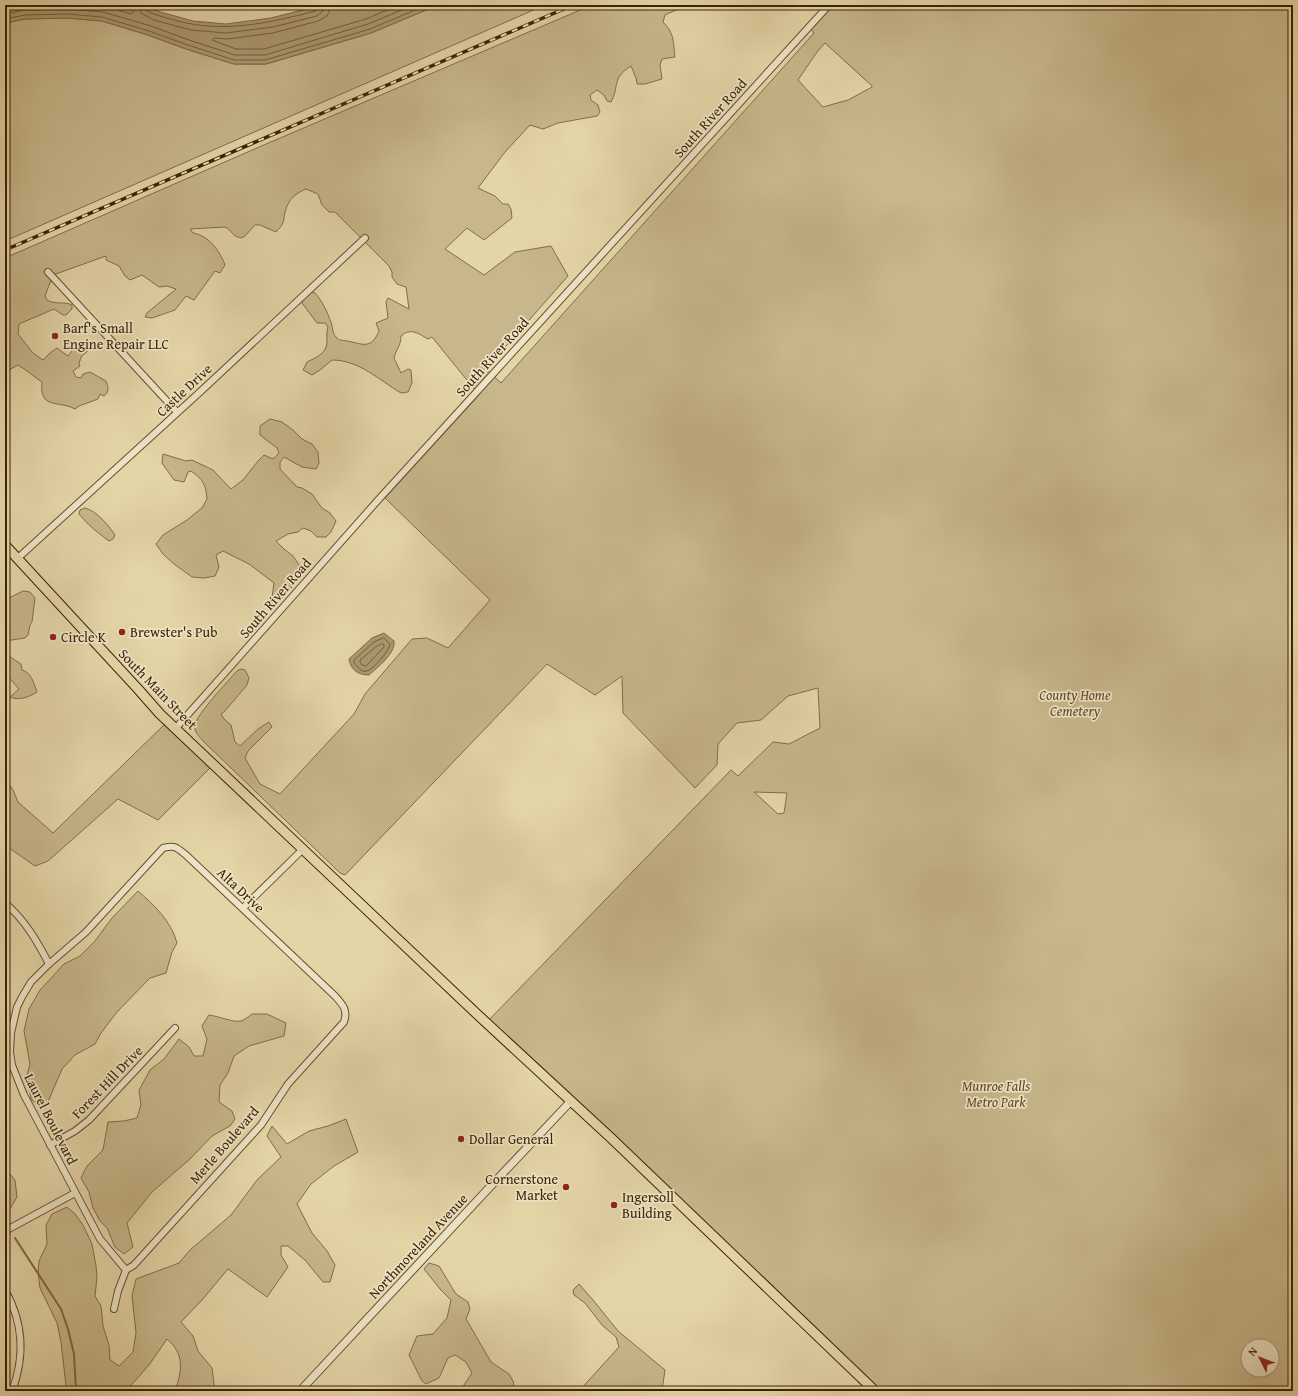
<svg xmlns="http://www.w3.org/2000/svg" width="1298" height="1396" font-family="'Gentium Book Plus',serif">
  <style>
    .green { fill: #c7b78b; stroke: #826d48; fill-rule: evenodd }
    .water { fill: #ab9870; stroke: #7f6945 }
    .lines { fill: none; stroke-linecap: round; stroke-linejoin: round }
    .shore { stroke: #745e3a; stroke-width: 1 }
    .stream { stroke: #7f6945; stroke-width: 2 }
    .minor-casing { stroke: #66502d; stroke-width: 8 }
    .tertiary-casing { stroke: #66502d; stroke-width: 9 }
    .primary-casing { stroke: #3c2304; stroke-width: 11 }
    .minor { stroke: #ede4c6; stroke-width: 6 }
    .tertiary { stroke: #ede4c6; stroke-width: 7 }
    .primary { stroke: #e4d5a7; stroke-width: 9 }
    .rail-casing { stroke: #3c2304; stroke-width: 3.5 }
    .rail { stroke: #ede4c6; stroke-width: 2; stroke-dasharray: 6; stroke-linecap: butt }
    .poi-dot { fill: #8f2418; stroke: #ede4c6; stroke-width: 1.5 }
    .labels { text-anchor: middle; stroke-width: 3.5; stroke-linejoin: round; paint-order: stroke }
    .street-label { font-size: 14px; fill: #3c2304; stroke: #ede4c6 }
    .poi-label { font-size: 14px; fill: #3c2304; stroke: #ede4c6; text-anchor: start }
    .park-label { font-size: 14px; font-style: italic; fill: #5f4826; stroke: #ede4c6 }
  </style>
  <rect width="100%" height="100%" fill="#e4d5a7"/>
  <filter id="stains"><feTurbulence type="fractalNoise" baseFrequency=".005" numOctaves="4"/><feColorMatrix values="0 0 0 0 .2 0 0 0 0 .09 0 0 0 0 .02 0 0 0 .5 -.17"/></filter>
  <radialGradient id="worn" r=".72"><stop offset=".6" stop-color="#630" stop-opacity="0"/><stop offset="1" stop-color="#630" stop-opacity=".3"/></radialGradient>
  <!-- green -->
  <g class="green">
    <path d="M438 5H545L5 241V23L25 19 67 18 102 21 148 35 186 49 234 64H266L371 33Z"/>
    <path d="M592 5H687L665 15 663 22C675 34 673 42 675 57L662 59 660 65 662 79 645 84H637L636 78 631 66C611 79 620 85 611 102L607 101 604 95 597 90 590 95 591 100 598 105 600 112 597 116 558 123 543 129 530 125 505 152 478 188 495 196 503 204H508L511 209 512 218 484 240 467 228 445 249 484 275 515 252 551 246 568 276 486 369 501 383 814 33 809 27 829 5H1293V1391H875L486 1023 731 770 738 776 773 742 789 744 820 728 818 688 788 696 761 720 737 723 718 744 717 765 695 788 623 713 622 676 595 695 547 664 345 875 340 873 203 741C199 736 194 732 195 725 196 715 229 680 237 671L241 669 245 670 249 678 247 685 225 711 221 714 224 719 231 725 235 742 240 746 258 729 269 722 272 727 248 751 245 758 260 784 280 794 354 714 365 694 377 680 412 639 427 638 448 648 490 600 385 498 479 395 432 337 428 339C419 334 411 327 401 336 401 346 396 349 394 358L401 373 408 369 411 370 412 383 408 392 401 393C379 380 359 360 332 360L320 370 312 375 303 370 307 362C315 358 326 354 327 343 327 337 326 333 328 327L325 323H317L302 303 304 297 311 292 315 293C323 302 327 312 331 322 333 327 332 333 336 337 339 341 342 340 347 341 363 344 371 350 379 331L376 323 388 318 386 302 388 298 409 309 406 287 397 284 392 277V272L389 266 335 212H329L322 205 318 194 306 189C296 193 289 199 286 209 282 220 287 221 276 232L260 225H255L245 236 241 238C230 235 233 231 225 227L190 229 193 233C208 235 220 251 225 265L220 273 215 271 194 300 186 296 175 310 152 318 145 317 147 313 176 289 167 286 159 287 142 275 130 280 125 276 119 266 106 260V256L53 275 45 296 47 300C55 305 64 301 72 305V309L66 315H63L54 309 19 324 18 334 33 353 43 360 50 353 57 348 68 356 75 347 87 343 92 347 81 357 79 364 80 366 73 371 76 377 81 378 83 374 90 372 106 381C108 387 110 391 104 396L100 394 98 399 79 406 75 409C59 400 39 410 42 382 34 377 27 370 18 365L5 372V258L266 144ZM825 43 872 86V87L848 100 823 107 798 80 817 52ZM754 792 787 793 784 813 778 814ZM1248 1346H1272V1370H1248Z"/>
    <path d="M270 419 282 422 293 430 302 439 312 444 318 452 319 463 316 469 302 467 284 457 280 462V469L297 487 302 488 312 494 322 508 330 513 336 521 331 532 326 537H317L311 531 303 528 298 532 288 534 276 541 284 549 293 556 302 569 300 578 272 609 271 605 274 583 249 564 223 551 216 555 219 567 215 576 204 578 192 577 174 564 163 554 156 544 163 535 187 520 202 508 207 499C206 485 203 479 191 471L188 472 184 482 174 480 162 463 163 454 186 461 192 460 213 470 231 489 243 480 258 461 264 455 273 459 279 453 277 448 260 435V426Z"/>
    <path d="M85 508C97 511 108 525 115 535L113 539 109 541C98 533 88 525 79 514L80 510Z"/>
    <path d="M23 591 30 592 35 598 32 622 30 625 28 635 25 638 5 641V604L9 598Z"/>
    <path d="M5 649 10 657 21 664 22 670C32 673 33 682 37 692 29 697 19 701 10 697L19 689 5 673Z"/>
    <path d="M168 721 213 765 158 820 118 799 48 861 35 866 5 845 7 835 5 833V778L13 790 18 802 53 833Z"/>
    <path d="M138 891C155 906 171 921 177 943L172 952 166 973 150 978 117 1012 101 1033 95 1044 75 1055 62 1069 48 1102 39 1106 31 1099 27 1075 30 1064 24 1031 29 1009 40 990 64 964 80 956 95 941 112 918Z"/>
    <path d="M252 1014H267L286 1023 284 1036 249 1046 234 1056 228 1073 220 1085 219 1102 232 1111 235 1119 230 1126 212 1136 190 1159 152 1192 127 1223 133 1247 124 1254 115 1247 107 1228 100 1221 93 1208 89 1192 81 1178 87 1166 103 1150 108 1122 124 1121 137 1118 141 1105 139 1090 150 1070 164 1059 179 1039 189 1047 194 1056H203L207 1039 202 1026 209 1015C218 1016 234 1023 241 1021 245 1020 249 1016 252 1014Z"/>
    <path d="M346 1119 358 1152 334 1166 311 1184 297 1204 312 1233 327 1251 335 1265 330 1282H323L305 1260 288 1246H281V1255L288 1267 267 1297 228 1269 202 1300 181 1322 193 1336 198 1351 212 1368 215 1391H175C182 1371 185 1354 167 1339L149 1365 126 1391H64L66 1386 61 1342 57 1323 40 1288 38 1273 39 1261 47 1244 46 1225 52 1214 67 1207 75 1214 83 1225 92 1244 96 1266 97 1277 95 1296 101 1306 103 1326 109 1345 110 1360 119 1366 133 1352 136 1333 132 1296 136 1279 179 1263 190 1250 231 1215 257 1180 281 1157 267 1136 272 1126 287 1144 309 1131 328 1126Z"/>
    <path d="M5 1168 15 1180 17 1197 10 1209 5 1211Z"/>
    <path d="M429 1263 439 1266 456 1294 468 1302 470 1309 466 1319 491 1362 509 1374 513 1381 515 1391H460L472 1373 466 1362 455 1355 448 1358 439 1378 426 1384 422 1381 409 1355 417 1336 433 1334 447 1318 451 1300 440 1289 424 1269Z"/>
    <path d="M579 1284 593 1300 618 1331 665 1370 663 1384 660 1391H579L619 1347 616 1337 602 1325 585 1303 574 1295 573 1290Z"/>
  </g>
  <!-- water -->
  <g class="water">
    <path d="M5 5H144L157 11 193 21 226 24 271 18 322 5H438L371 33 266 64H234L186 49 148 35 102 21 67 18 25 19 5 23Z"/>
    <path d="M384 633 394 641C396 653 377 668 369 675 358 675 351 670 349 659L372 638Z"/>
  </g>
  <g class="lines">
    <!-- shore -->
    <g class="shore">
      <path d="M92 5 105 6 131 14 133 12 132 5"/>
      <path d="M138 5 141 13 154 20 191 30 226 33 273 27 317 16 323 11 324 5"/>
      <path d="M143 5 145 10C154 15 164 17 174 20 224 34 267 23 316 11L318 9 319 5"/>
      <path d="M330 5V10L327 16 318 21 273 33 228 39 214 38 212 40 236 49H264L366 19 399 5"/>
      <path d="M5 14 25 10 67 9 103 12 151 26 189 40 235 55H265L368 24 414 5"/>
      <path d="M5 19 25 15 67 14 102 17 149 31 188 45 234 60H265L370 29 427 5"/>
      <path d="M384 638 390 644C389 651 374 669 367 671 361 673 357 666 354 663V660L374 642Z"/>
      <path d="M382 644 384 645V647L366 666 362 665 360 662V660L377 646Z"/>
    </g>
    <!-- stream -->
    <path class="stream" d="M15 1238 61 1309 68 1329 74 1354 76 1391"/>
    <defs>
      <g id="minor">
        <path d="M48 272 177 412"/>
        <path d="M18 558 200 392 365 238"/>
        <path d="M175 729 379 499 829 5"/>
        <path d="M5 903C25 920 37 941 49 964"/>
        <path d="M243 908 303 849"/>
        <path d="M50 1145 75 1131 89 1120 175 1028"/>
        <path d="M5 1231 75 1193"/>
        <path d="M5 1290C23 1322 25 1357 12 1391"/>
        <path d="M114 1309 118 1291 126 1270 134 1265 261 1125 288 1084 344 1022C348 1010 343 1005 335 996L186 855C176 847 175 845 163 848L86 932 49 964 31 982 22 997 17 1007 11 1033 10 1052 12 1065 24 1095 100 1239 126 1270"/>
      </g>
      <path id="tertiary" d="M300 1391 488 1189 571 1101"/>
      <path id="primary" d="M5 545 138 689 160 714 479 1016 611 1138 875 1391"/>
    </defs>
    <!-- minor casing -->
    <use href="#minor" class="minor-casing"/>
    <!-- tertiary casing -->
    <use href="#tertiary" class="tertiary-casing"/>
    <!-- primary casing -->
    <use href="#primary" class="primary-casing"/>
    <!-- minor -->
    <use href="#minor" class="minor"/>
    <!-- tertiary -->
    <use href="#tertiary" class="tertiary"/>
    <!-- primary -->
    <use href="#primary" class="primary"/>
    <defs>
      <path id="rail" d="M5 250 573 5"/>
    </defs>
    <!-- rail casing -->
    <use href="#rail" class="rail-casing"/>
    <!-- rail -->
    <use href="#rail" class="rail"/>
  </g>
  <!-- markers -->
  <g class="poi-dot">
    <circle cx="55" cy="336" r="4"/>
    <circle cx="122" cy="632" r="4"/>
    <circle cx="53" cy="637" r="4"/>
    <circle cx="461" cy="1139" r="4"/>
    <circle cx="566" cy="1187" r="4"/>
    <circle cx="614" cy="1205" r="4"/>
  </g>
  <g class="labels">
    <!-- street labels -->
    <g class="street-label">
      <text transform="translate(710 118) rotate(-48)" y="5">South River Road</text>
      <text transform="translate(492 357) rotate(-48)" y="5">South River Road</text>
      <text transform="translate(184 390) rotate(-43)" y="5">Castle Drive</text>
      <text transform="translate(275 598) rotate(-49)" y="5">South River Road</text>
      <text transform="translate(158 689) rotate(46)" y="5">South Main Street</text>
      <text transform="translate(241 890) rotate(43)" y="5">Alta Drive</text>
      <text transform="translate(107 1082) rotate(-46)" y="5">Forest Hill Drive</text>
      <text transform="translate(51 1119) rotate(63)" y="5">Laurel Boulevard</text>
      <text transform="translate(224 1145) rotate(-49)" y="5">Merle Boulevard</text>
      <text transform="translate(418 1246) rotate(-47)" y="5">Northmoreland Avenue</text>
    </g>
    <!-- poi labels -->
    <g class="poi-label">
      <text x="63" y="333">Barf's Small<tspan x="63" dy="16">Engine Repair LLC</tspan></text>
      <text x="130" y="637">Brewster's Pub</text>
      <text x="61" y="642">Circle K</text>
      <text x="469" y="1144">Dollar General</text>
      <text x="558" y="1184" text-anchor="end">Cornerstone<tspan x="558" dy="16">Market</tspan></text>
      <text x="622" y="1202">Ingersoll<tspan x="622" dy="16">Building</tspan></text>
    </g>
    <!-- park labels -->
    <g class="park-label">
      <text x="1075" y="700">County Home<tspan x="1075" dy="16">Cemetery</tspan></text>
      <text x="996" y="1091">Munroe Falls<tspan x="996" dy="16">Metro Park</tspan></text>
    </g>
  </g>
  <!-- margin -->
  <rect width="1298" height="1396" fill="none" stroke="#e4d5a7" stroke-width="20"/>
  <rect x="6" y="6" width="1286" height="1384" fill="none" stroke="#3c2304" stroke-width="2"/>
  <rect x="10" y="10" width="1278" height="1376" fill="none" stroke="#3c2304"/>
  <!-- north arrow -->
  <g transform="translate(1260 1358) rotate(312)"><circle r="19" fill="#ede4c6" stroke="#a69778"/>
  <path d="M0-3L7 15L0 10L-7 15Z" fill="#8f2418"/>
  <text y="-6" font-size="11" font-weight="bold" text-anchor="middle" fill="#3c2304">N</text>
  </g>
  <rect width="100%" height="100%" filter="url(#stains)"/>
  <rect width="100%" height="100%" fill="url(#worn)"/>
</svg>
